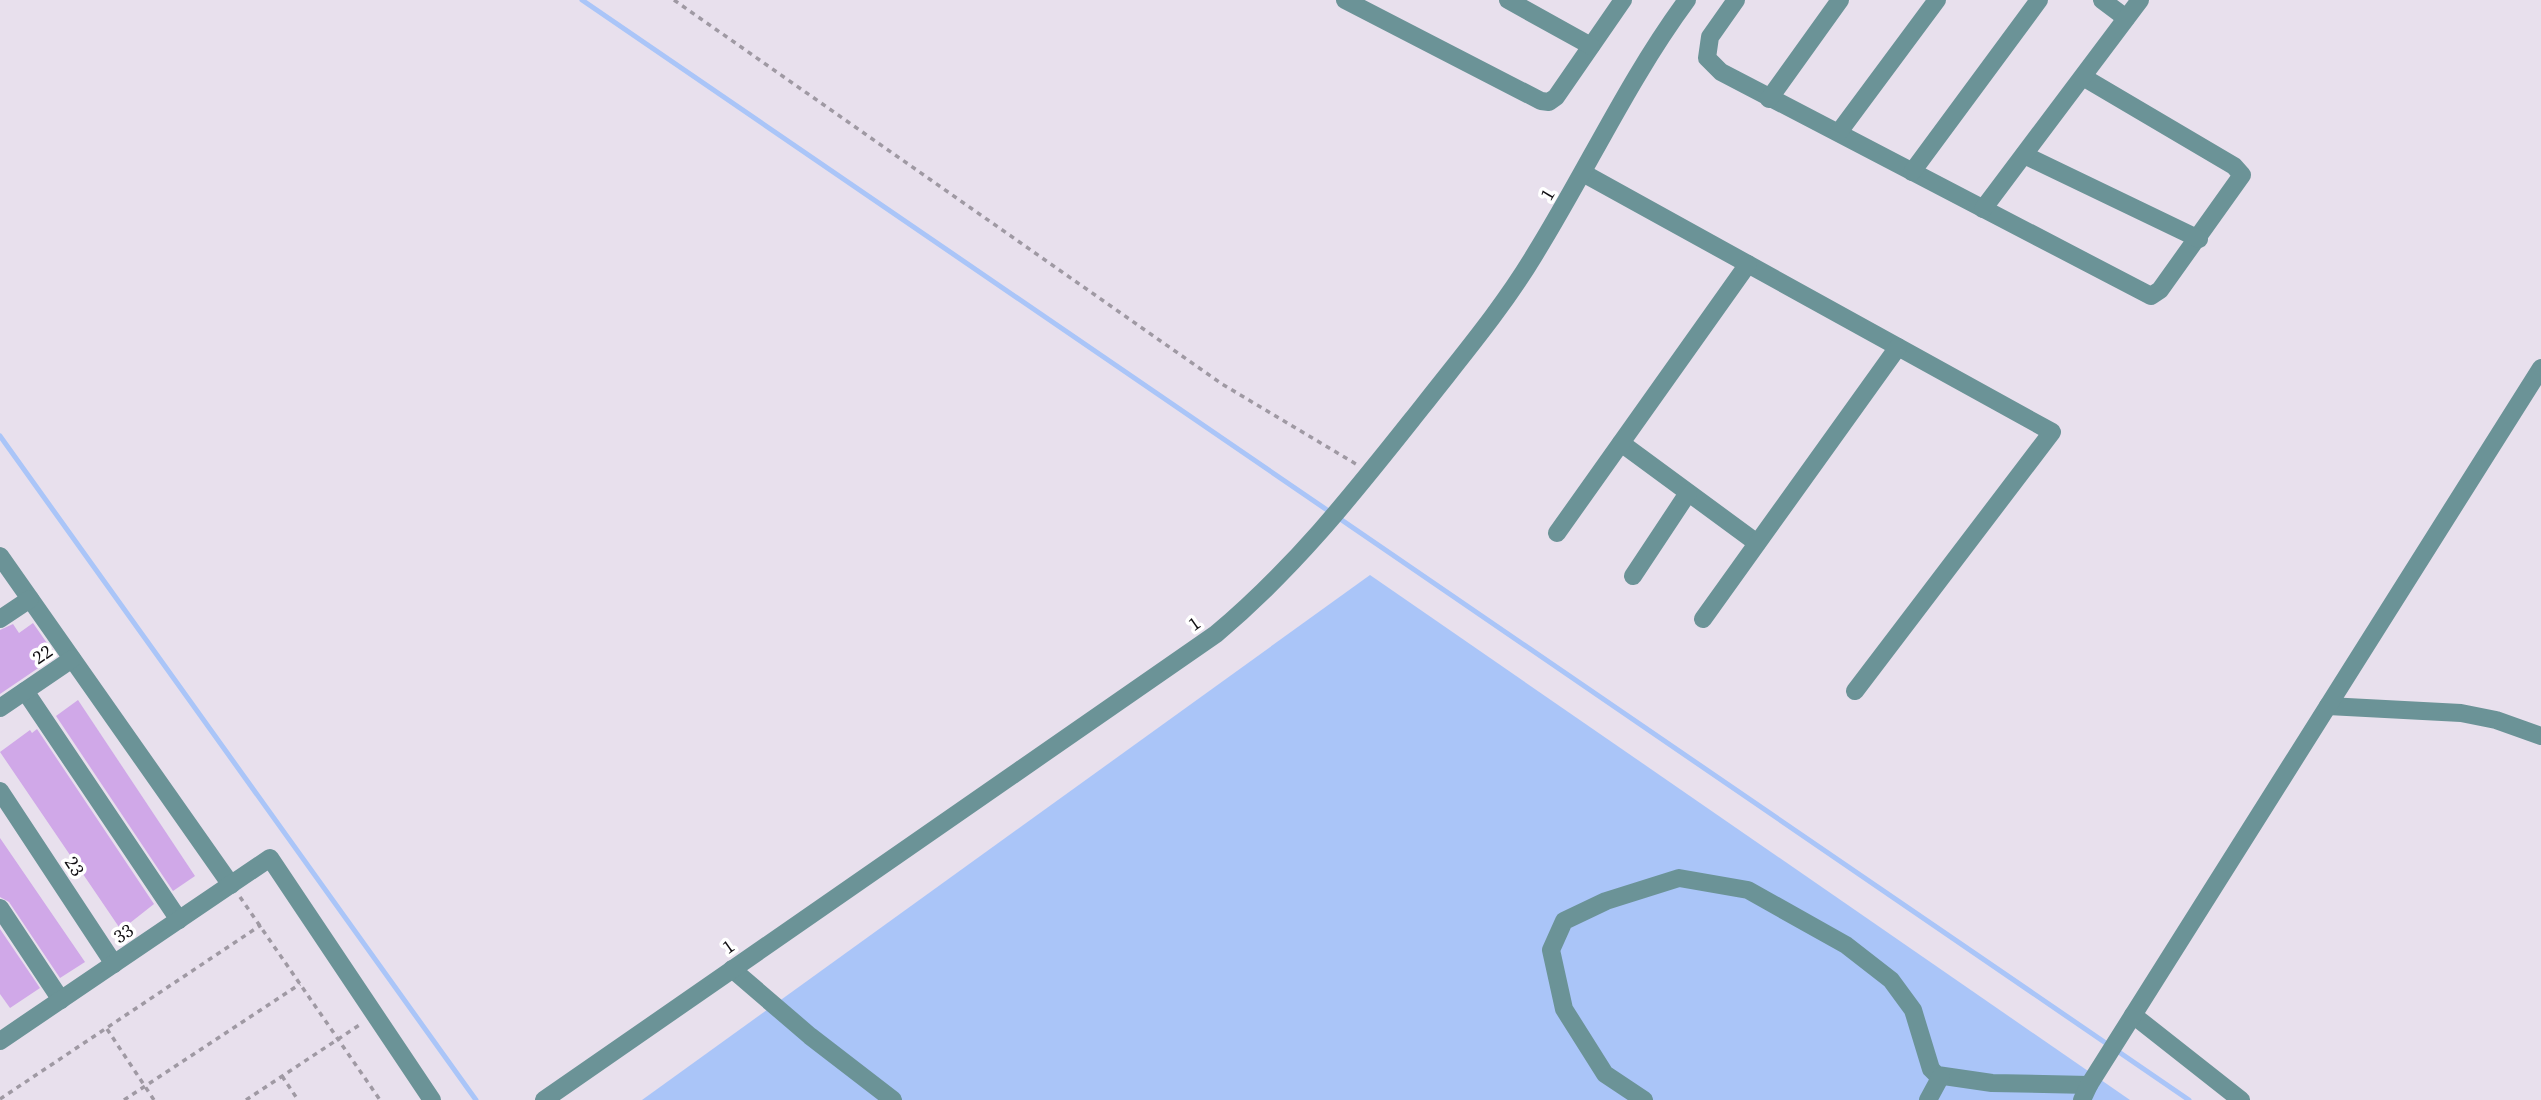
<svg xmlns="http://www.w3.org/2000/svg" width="2541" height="1100" font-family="'Source Serif 4',serif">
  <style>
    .water { fill: #aac5f8 }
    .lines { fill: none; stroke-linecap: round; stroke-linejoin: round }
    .stream { stroke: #aac5f8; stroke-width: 5 }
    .building { fill: #d0a8e8 }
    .path { stroke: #9f99a3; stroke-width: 3.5; stroke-dasharray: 5 5; stroke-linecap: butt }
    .minor { stroke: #6b9397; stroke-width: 18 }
    .labels { text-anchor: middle; stroke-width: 7; stroke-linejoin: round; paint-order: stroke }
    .street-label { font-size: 19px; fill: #0f0d11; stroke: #fff }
  </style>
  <rect width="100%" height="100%" fill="#e8e0ed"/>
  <!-- water -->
  <path class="water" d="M1370 575 2130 1100H642Z"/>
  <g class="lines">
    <!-- stream -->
    <g class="stream">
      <path d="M582 0 2189 1100"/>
      <path d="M0 436 476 1100"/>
    </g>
  </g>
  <!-- building -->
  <g class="building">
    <path d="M33 623 56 656 0 694V630L13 624 19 633Z"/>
    <path d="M78 700 195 876 173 891 56 716Z"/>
    <path d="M37 729 154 904 121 930 0 752 30 730 32 733Z"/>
    <path d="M0 838 85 962 60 978 9 902 0 897Z"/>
    <path d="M0 929 40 988 10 1008 0 994Z"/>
  </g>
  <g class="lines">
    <!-- path -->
    <g class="path">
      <path d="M674 0 1222 384 1356 464"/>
      <path d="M240 897 380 1100"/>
      <path d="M107 1029 154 1100"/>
      <path d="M282 1076 298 1100"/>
      <path d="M0 1099 261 925"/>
      <path d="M124 1100 300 984"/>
      <path d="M246 1100 361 1024"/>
    </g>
    <!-- minor -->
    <g class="minor">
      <path d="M1345 0 1541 101 1549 102 1556 97 1623 0"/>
      <path d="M1508 0 1591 46"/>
      <path d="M1736 0 1710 37 1707 58 1721 72 2151 296 2160 290 2242 175 2234 166 2083 77"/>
      <path d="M2102 0 2126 18"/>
      <path d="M1769 99 1840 0"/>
      <path d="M1839 132 1937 0"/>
      <path d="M2024 155 2199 239"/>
      <path d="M1912 172 2039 0"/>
      <path d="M1583 173 2052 432 1855 691"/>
      <path d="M1983 209 2140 0"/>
      <path d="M1621 443 1757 543"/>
      <path d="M1557 533 1748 264"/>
      <path d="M0 556 231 885"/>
      <path d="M1633 576 1688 493"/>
      <path d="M0 619 30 599"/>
      <path d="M1703 619 1898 347"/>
      <path d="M25 691 179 920"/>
      <path d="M2328 706 2461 713 2496 720 2541 736"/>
      <path d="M0 708 72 659"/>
      <path d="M0 791 114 964"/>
      <path d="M0 908 61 1000"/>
      <path d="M732 969 810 1036 893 1100"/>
      <path d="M2133 1015 2241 1100"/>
      <path d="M0 1041 270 858 432 1100"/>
      <path d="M544 1100 1216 634C1298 565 1356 490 1422 407 1461 357 1502 309 1535 254 1587 170 1628 80 1687 0"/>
      <path d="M1644 1100 1605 1074 1564 1009 1551 950 1564 921 1606 901 1679 878 1748 890 1846 945 1891 980 1913 1010 1931 1069 1937 1075 1992 1083 2089 1085"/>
      <path d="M1928 1100 1941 1076"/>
      <path d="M2082 1100 2089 1085 2541 368"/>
    </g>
  </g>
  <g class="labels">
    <!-- street labels -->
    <g class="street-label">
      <text transform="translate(1547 194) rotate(-59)" y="7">1</text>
      <text transform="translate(1194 623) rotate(-35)" y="7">1</text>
      <text transform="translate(42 654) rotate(-34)" y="7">22</text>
      <text transform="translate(75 866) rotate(57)" y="7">23</text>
      <text transform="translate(123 933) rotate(-34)" y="7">33</text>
      <text transform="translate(728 946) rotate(-35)" y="7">1</text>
    </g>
  </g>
</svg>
